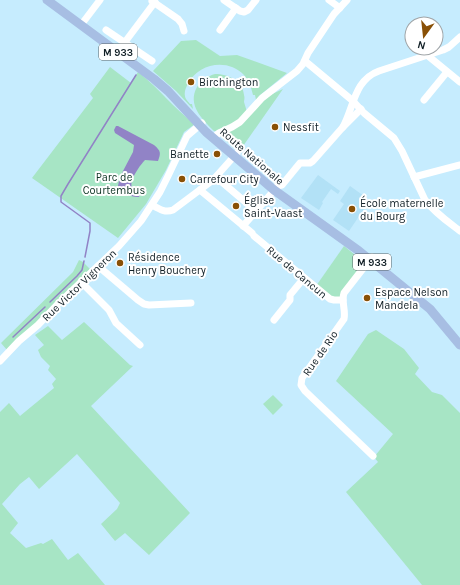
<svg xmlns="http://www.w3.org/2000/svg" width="460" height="585" font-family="Karla,sans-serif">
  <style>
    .built { fill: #b2e1f6 }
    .green { fill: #a7e5c5 }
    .water { fill: #9183c6 }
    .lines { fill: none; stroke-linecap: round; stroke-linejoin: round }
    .stream { stroke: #9183c6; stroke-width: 1.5 }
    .minor { stroke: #fff; stroke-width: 7 }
    .major { stroke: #a7bee3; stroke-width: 9 }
    .poi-dot { fill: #895006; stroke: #fff; stroke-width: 1.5 }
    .labels { text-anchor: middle; stroke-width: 4; stroke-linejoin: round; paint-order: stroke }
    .shield { fill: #fff; stroke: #586267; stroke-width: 1 }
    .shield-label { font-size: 10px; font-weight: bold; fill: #111f26 }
    .poi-label { font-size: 11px; fill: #111f26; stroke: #fff; text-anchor: start }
    .street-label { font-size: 11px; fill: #111f26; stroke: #fff }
    .park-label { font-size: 11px; fill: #0d3323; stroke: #fff }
  </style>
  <rect width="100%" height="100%" fill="#c6ecfe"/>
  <!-- built -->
  <g class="built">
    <path d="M318 175 340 191 338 194 331 189 322 202 323 203 319 210 301 198Z"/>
    <path d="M350 186 364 196 363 199 368 203 349 231 333 220 344 204 340 201Z"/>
  </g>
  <!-- green -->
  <g class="green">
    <path d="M196 40 220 56 237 55 287 73 259 96 256 100 255 95H253C251 87 249 81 244 75 228 58 198 63 188 84 186 87 184 92 185 96 185 99 188 101 190 104H192L193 109 176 91 153 71 181 41Z"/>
    <path d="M110 67 131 83 138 72C159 88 174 109 195 124L184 132 166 170 146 204 118 238 32 178 93 98 90 94Z"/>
    <path d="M215 74C228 74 243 81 244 95 245 98 244 100 244 102 245 105 246 109 247 112L236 122 216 131H214C202 119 187 105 197 87 201 80 208 76 215 74Z"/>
    <path d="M283 89 241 149 232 143H229L225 140 224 134 270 95Z"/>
    <path d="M344 246 365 263 339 298H332L316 286Z"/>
    <path d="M79 260 83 262 90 269 43 319 7 350 1 343 73 272Z"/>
    <path d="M84 322 130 365 133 366 91 406 190 513 149 555 125 533 115 541 101 524 117 509 120 503 77 454 39 489 29 477 20 484 2 504 18 523 10 533 26 548 41 543 43 544 52 539 68 560 78 553 105 585H0V412L9 403 20 416 54 388 52 384 56 379 48 370 50 366 41 357 38 350 44 345 35 335 48 326 62 340Z"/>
    <path d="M376 330 404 349 419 368 415 374 432 392 442 395 460 413V585H422L346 492 378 462 374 457 393 434 336 381 368 334Z"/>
    <path d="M273 395 283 405 273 415 263 404Z"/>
  </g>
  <!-- water -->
  <path class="water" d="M116 126H118L154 145C161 151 161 153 158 161L145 160C141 164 129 180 132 187 133 189 138 192 140 194L139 197C132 198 122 192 118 186L119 181 123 171 133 152 134 145 115 133 114 130Z"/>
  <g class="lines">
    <!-- stream -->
    <g class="stream">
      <path d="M85 257 90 231V223L61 202V196L68 184 136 75"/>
      <path d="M50 302 77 276 82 270 84 261"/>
      <path d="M13 337 45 307"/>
    </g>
    <!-- minor -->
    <g class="minor">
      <path d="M224 0 240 11 244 12 248 10 256 0"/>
      <path d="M329 0 340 8"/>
      <path d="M152 1 178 19 182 24 184 31"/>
      <path d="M81 25 100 0"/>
      <path d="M106 30 152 61"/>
      <path d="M220 30 236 8"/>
      <path d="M125 42 155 2"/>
      <path d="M427 55 460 82"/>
      <path d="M305 61 353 101 364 113 394 138 402 151 425 200C435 213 447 221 460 231"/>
      <path d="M424 100 447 72"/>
      <path d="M343 127C354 107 354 80 379 71L443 50 449 47 460 37"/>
      <path d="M213 138 219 133 232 127 240 122 262 98 297 71 303 64 308 53 334 14 347 0"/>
      <path d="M216 177 256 211"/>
      <path d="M414 177 460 165"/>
      <path d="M277 186 282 185 300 163H310L313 161 343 127 361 109"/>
      <path d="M200 190 252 233"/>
      <path d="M152 205C159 209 165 213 173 210L213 180 237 153"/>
      <path d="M243 226 277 187"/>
      <path d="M254 236 330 299 334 300H343"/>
      <path d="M372 257 344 293C341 301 346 310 344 319L302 378 301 385 305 391 373 456"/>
      <path d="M98 266 138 300 144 304 149 305 191 303"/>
      <path d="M81 282 109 310 116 323 140 345"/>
      <path d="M274 320 290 300V295L304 278"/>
      <path d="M0 361 19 341 38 325 58 304 119 246 141 221 160 192 168 176 187 136 202 123"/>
    </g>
    <!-- major -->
    <path class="major" d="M47 0 154 79 168 91 206 132 274 190 359 251 430 309 460 345"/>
  </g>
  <!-- markers -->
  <g class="poi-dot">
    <circle cx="191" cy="82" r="4"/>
    <circle cx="275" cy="127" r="4"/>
    <circle cx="217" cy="154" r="4"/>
    <circle cx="182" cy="179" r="4"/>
    <circle cx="236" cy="206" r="4"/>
    <circle cx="352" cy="209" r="4"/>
    <circle cx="120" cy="263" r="4"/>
    <circle cx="367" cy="298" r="4"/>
  </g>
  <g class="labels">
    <!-- shield labels -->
    <g class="shield">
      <rect x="99" y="44" width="38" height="16" rx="3"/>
      <rect x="353" y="254" width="38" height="16" rx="3"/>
    </g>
    <g class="shield-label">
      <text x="118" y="56">M 933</text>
      <text x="372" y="266">M 933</text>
    </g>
    <!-- poi labels -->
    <g class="poi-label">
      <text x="199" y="86">Birchington</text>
      <text x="283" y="131">Nessfit</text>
      <text x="209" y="158" text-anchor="end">Banette</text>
      <text x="190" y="183">Carrefour City</text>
      <text x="244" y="204">Église<tspan x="244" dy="13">Saint-Vaast</tspan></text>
      <text x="360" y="207">École maternelle<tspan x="360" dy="13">du Bourg</tspan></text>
      <text x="128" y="261">Résidence<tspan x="128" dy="13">Henry Bouchery</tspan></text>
      <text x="375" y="296">Espace Nelson<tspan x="375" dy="13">Mandela</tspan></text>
    </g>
    <!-- street labels -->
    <g class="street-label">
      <text transform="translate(252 156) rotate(41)" y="4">Route Nationale</text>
      <text transform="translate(297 272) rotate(40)" y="4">Rue de Cancun</text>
      <text transform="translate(79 285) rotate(-44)" y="4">Rue Victor Vigneron</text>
      <text transform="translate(320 353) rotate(-55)" y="4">Rue de Rio</text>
    </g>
    <!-- park labels -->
    <g class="park-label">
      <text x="114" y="181">Parc de<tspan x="114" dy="13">Courtembus</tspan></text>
    </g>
  </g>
  <!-- north arrow -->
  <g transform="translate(424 36) rotate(195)"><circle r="19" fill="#ffffff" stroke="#a0a5a8"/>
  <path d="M0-3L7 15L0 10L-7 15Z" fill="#895006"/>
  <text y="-6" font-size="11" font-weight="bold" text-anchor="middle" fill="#111f26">N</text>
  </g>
</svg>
